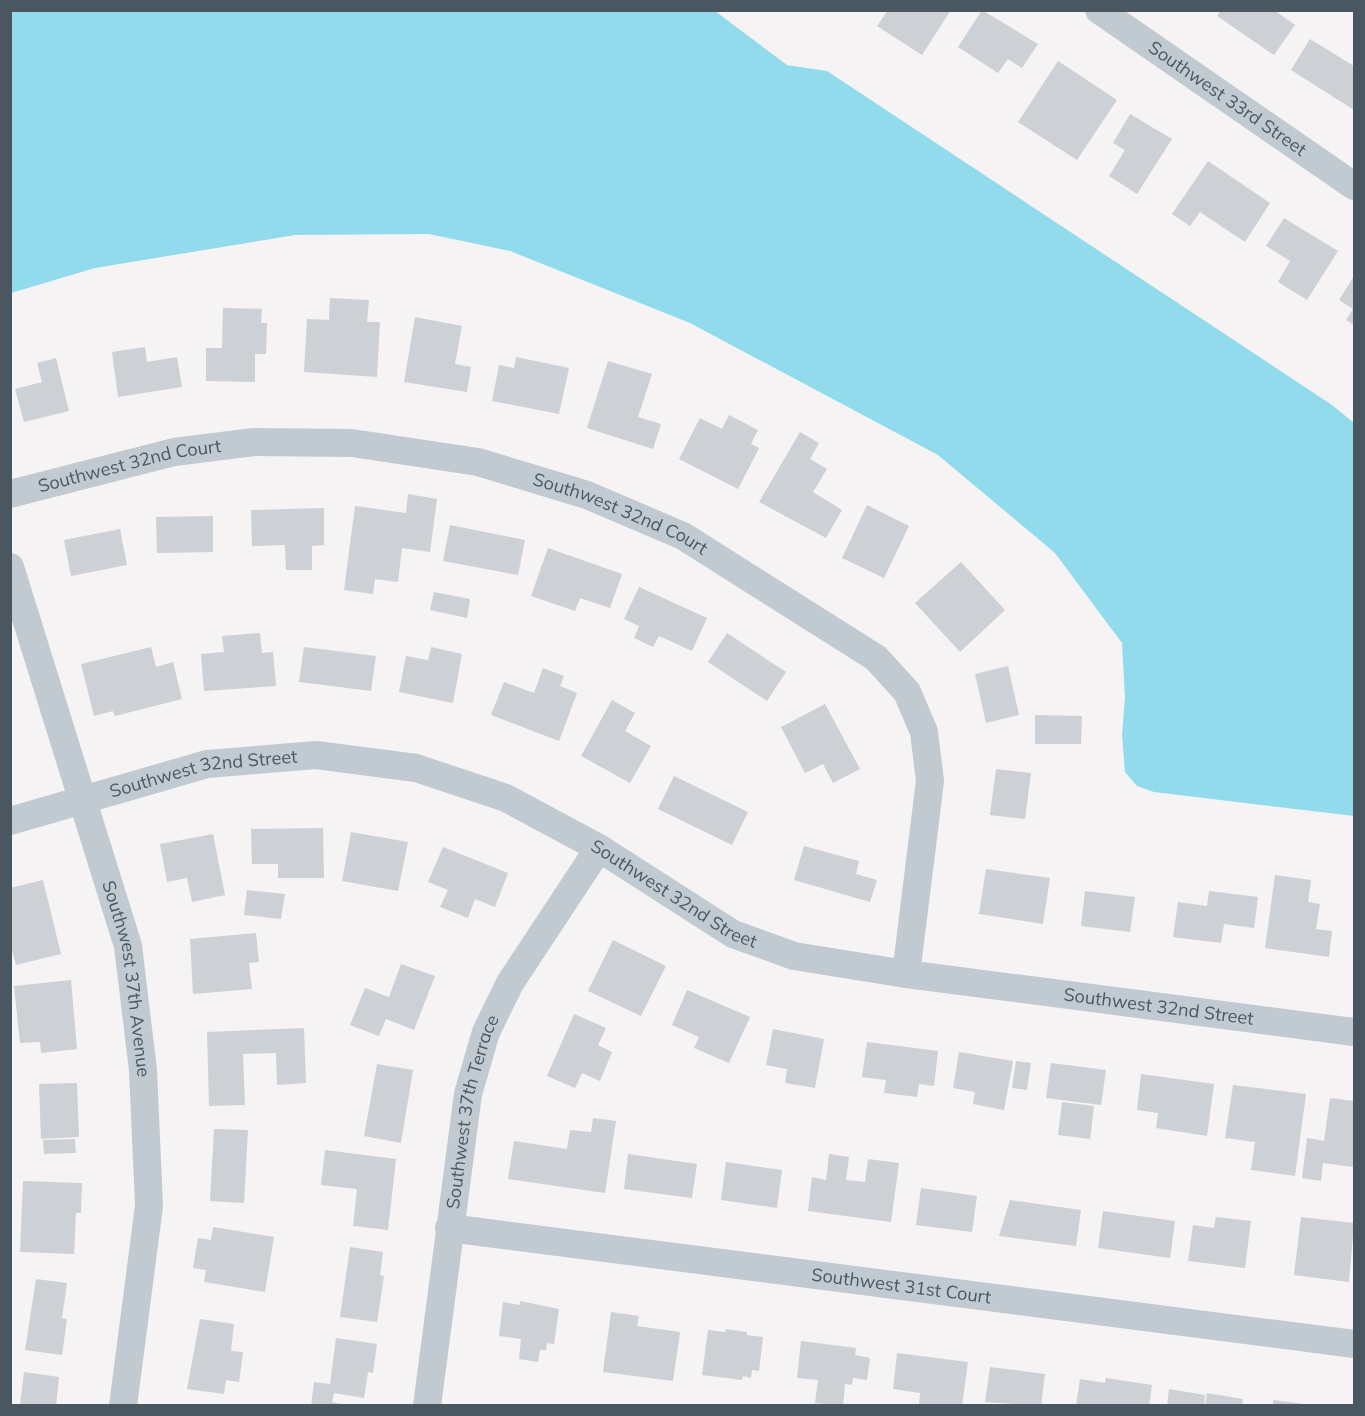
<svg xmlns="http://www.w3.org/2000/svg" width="1365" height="1416" font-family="Mulish,sans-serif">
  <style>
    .water { fill: #92dbec }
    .building { fill: #cdd0d5 }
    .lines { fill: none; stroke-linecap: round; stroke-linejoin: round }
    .street { stroke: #c1cad1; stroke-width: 28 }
    .labels { text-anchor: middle; stroke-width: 4.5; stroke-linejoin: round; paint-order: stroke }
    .street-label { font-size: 18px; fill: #4b5760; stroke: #fff }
  </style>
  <rect width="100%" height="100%" fill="#f5f3f3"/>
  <!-- water -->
  <path class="water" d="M11 10 715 11 787 65 827 71 1332 405 1354 423V816L1154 792 1137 786 1125 772 1122 735 1125 698 1122 643 1055 553 938 455 690 323 510 251 429 234 295 235 95 268 11 293Z"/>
  <!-- building -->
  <g class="building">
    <path d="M888 10H951L922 55 877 26Z"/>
    <path d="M982 10 1038 44 1022 68 1008 59 998 73 958 47Z"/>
    <path d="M1221 10H1274L1295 25 1274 55 1217 16Z"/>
    <path d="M1310 39 1354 66V110L1291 70Z"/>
    <path d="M1058 61 1117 100 1077 160 1018 122Z"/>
    <path d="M1130 114 1172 139 1137 194 1109 176 1125 150 1113 143Z"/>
    <path d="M1208 161 1270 203 1245 242 1200 212 1190 226 1172 214Z"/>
    <path d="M1284 218 1338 251 1307 300 1278 282 1290 261 1266 246Z"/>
    <path d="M1354 276V325L1346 320 1353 309 1339 300Z"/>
    <path d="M330 298 369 300 367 322H380L377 377 304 372 307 319 329 320Z"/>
    <path d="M223 308 262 309 261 323H267L266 354H255V382L206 381V348H222Z"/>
    <path d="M415 317 462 326 455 364 471 367 467 392 404 382Z"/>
    <path d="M145 347 147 362 177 357 182 387 118 397 112 352Z"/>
    <path d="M516 357 569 368 559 414 492 401 499 365 514 368Z"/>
    <path d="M56 358 69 411 24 422 15 389 42 382 37 363Z"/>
    <path d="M608 361 652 374 638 417 661 424 653 449 587 428Z"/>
    <path d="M729 415 758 430 751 444 759 448 738 489 679 459 700 418 722 429Z"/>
    <path d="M800 432 819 443 810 459 827 469 813 492 842 510 826 538 759 502Z"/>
    <path d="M408 494 437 499 430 552 402 548 398 582 375 579 373 594 344 590 355 506 406 513Z"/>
    <path d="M867 505 909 526 884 578 842 558Z"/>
    <path d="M324 508V545L312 546V570H286L285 545 252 546 251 510Z"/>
    <path d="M213 516V552L157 553 156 517Z"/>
    <path d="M450 525 525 540 518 575 443 561Z"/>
    <path d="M120 529 127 565 71 576 64 540Z"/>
    <path d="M548 548 622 574 610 608 580 598 575 611 531 596Z"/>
    <path d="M961 562 1005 610 960 652 915 603Z"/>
    <path d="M639 587 707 618 692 651 659 636 653 647 634 638 639 626 624 619Z"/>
    <path d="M434 592 470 599 467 618 430 610Z"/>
    <path d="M260 633 262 653 273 652 276 686 204 691 201 654 224 652 222 636Z"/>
    <path d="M727 633 786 672 767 701 708 662Z"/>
    <path d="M151 647 156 667 173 662 182 699 115 716 113 711 94 716 81 664Z"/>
    <path d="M304 647 376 656 371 691 299 682Z"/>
    <path d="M431 647 462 654 453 703 399 692 406 656 428 660Z"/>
    <path d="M1008 666 1019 715 986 723 975 674Z"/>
    <path d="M543 668 564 676 560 686 577 693 559 741 491 715 504 682 534 693Z"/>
    <path d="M612 700 635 713 625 731 651 746 630 783 581 756Z"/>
    <path d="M825 704 860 769 833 783 823 764 805 773 781 727Z"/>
    <path d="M1035 715 1082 716 1081 744H1035Z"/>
    <path d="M996 769 1031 773 1025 819 990 815Z"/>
    <path d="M674 776 748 812 732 845 658 809Z"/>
    <path d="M323 828 324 878H278V864H252L251 829Z"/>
    <path d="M351 832 408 842 398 891 342 881Z"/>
    <path d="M213 834 225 895 192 902 187 878 167 882 160 844Z"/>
    <path d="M804 846 859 861 856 874 877 880 870 902 794 880Z"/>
    <path d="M443 847 508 873 495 907 475 899 468 918 440 907 448 890 428 882Z"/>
    <path d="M986 869 1050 878 1043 924 979 914Z"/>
    <path d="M1275 875 1311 880 1308 902 1320 904 1316 929 1332 931 1329 957 1265 948Z"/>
    <path d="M43 880 61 954 16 965 10 942V888Z"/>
    <path d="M247 890 285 894 281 919 244 915Z"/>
    <path d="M1085 891 1135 897 1130 932 1081 926Z"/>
    <path d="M1209 891 1258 897 1254 928 1224 924 1221 943 1173 937 1178 902 1207 906Z"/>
    <path d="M256 933 259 962 249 963 252 989 193 994 190 939Z"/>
    <path d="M613 940 666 966 641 1016 588 991Z"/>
    <path d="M401 964 435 976 414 1030 386 1019 379 1036 350 1025 365 988 389 997Z"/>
    <path d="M71 980 77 1049 41 1053 40 1042 20 1043 14 986Z"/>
    <path d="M687 990 750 1017 729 1063 694 1048 699 1037 672 1025Z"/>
    <path d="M574 1014 606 1028 598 1045 612 1052 600 1081 582 1073 575 1088 547 1076Z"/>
    <path d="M304 1028 306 1083 277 1085 276 1053 243 1054 245 1105 209 1106 207 1032Z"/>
    <path d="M773 1029 824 1039 815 1088 785 1083 787 1069 766 1065Z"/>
    <path d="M867 1042 938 1051 934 1086 919 1084 917 1097 884 1093 886 1080 862 1077Z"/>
    <path d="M959 1052 1013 1061 1004 1110 973 1104 975 1092 953 1088Z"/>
    <path d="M1016 1061 1031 1063 1027 1090 1012 1088Z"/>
    <path d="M1051 1063 1106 1070 1101 1105 1046 1098Z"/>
    <path d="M377 1064 413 1070 401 1143 364 1136Z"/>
    <path d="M1141 1074 1214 1084 1207 1136 1156 1128 1158 1113 1137 1110Z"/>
    <path d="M77 1083 79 1137 41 1139 39 1084Z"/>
    <path d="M1233 1085 1306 1094 1295 1176 1251 1170 1255 1142 1225 1138Z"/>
    <path d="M1330 1098 1354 1101V1167L1323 1163 1321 1181 1302 1178 1307 1138 1324 1141Z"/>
    <path d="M1062 1102 1094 1106 1090 1139 1058 1135Z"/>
    <path d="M593 1118 616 1121 605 1193 508 1179 514 1141 567 1149 570 1130 591 1132Z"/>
    <path d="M214 1129 248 1130 244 1203 210 1201Z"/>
    <path d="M75 1139 76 1153 44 1154 43 1140Z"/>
    <path d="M325 1150 396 1159 388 1230 353 1226 357 1189 321 1185Z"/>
    <path d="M628 1154 697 1164 692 1198 624 1189Z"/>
    <path d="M829 1154 849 1157 846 1180 865 1182 868 1159 899 1163 891 1222 808 1211 812 1177 826 1180Z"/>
    <path d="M726 1162 782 1170 777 1208 721 1200Z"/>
    <path d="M23 1181 82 1183 81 1213H76L74 1254 20 1252Z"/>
    <path d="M921 1188 977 1196 972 1232 916 1225Z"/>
    <path d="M1010 1200 1081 1210 1076 1246 999 1236Z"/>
    <path d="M1103 1211 1175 1221 1170 1258 1098 1248Z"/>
    <path d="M1216 1217 1251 1221 1245 1268 1188 1261 1193 1225 1214 1228Z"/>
    <path d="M1301 1217 1354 1223 1349 1282 1294 1275Z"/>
    <path d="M213 1227 274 1237 265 1292 204 1282 206 1270 193 1268 198 1238 211 1240Z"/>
    <path d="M350 1247 383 1252 380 1275 384 1276 377 1322 340 1317Z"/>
    <path d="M36 1279 67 1283 62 1318 67 1319 62 1355 25 1350Z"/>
    <path d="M520 1301 559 1309 554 1344 547 1343 546 1350H540L538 1362 519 1359 521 1339 499 1336 503 1302 520 1305Z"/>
    <path d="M611 1312 639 1316 637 1326 680 1332 673 1381 603 1372Z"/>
    <path d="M200 1319 234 1324 231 1351 243 1352 239 1382 226 1380 224 1394 187 1389Z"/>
    <path d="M726 1329 747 1332V1335L763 1337 759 1371 752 1370 751 1378 743 1376 742 1380 702 1375 708 1330 725 1332Z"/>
    <path d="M336 1338 377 1344 373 1373 368 1372 364 1398 334 1393 332 1402 350 1406H311L314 1382 330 1384Z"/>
    <path d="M801 1341 856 1348 855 1355 870 1358 867 1380 853 1378 852 1385 845 1384 843 1406 815 1403 818 1380 797 1378Z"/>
    <path d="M897 1353 968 1362 962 1406H919L920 1393 893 1389Z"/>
    <path d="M990 1367 1045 1374 1041 1406 985 1402Z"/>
    <path d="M24 1372 59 1377 56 1406H20Z"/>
    <path d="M1106 1378 1152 1385 1149 1406H1076L1080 1379 1105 1383Z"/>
    <path d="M1169 1389 1205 1395 1204 1406H1167Z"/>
    <path d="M1207 1393 1243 1399 1242 1406H1205Z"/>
    <path d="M1273 1400 1304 1404V1406H1273Z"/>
  </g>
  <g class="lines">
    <!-- street -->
    <g class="street">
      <path id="s1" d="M1099 10 1354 186"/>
      <path id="s2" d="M10 494 174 452 254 442 352 443 478 462 587 495 683 536 876 658 907 692 924 732 930 781 906 974"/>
      <path id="s3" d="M10 567 128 946 143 1070 149 1206 123 1406"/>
      <path id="s4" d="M10 821 207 764 316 755 416 768 506 798 599 848 733 934 794 956 906 974 1354 1032"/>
      <path id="s5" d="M449 1228 1354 1344"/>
      <path id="s6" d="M427 1406 468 1094 486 1032 510 983 599 848"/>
    </g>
  </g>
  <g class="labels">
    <!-- street labels -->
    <g class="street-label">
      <text dy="6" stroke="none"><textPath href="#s1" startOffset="156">Southwest 33rd Street</textPath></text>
      <text dy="6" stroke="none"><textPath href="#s2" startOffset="123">Southwest 32nd Court</textPath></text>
      <text dy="6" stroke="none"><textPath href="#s2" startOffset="627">Southwest 32nd Court</textPath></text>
      <text dy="6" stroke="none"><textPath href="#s4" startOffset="200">Southwest 32nd Street</textPath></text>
      <text dy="6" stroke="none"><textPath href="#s4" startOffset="704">Southwest 32nd Street</textPath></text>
      <text dy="6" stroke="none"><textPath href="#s3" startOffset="429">Southwest 37th Avenue</textPath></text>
      <text dy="6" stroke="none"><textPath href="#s4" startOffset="1208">Southwest 32nd Street</textPath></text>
      <text dy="6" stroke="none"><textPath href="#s6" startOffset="298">Southwest 37th Terrace</textPath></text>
      <text dy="6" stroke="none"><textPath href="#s5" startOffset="456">Southwest 31st Court</textPath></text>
    </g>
  </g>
  <!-- border -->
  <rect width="1365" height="1416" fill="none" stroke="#4b5760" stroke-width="24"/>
</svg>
